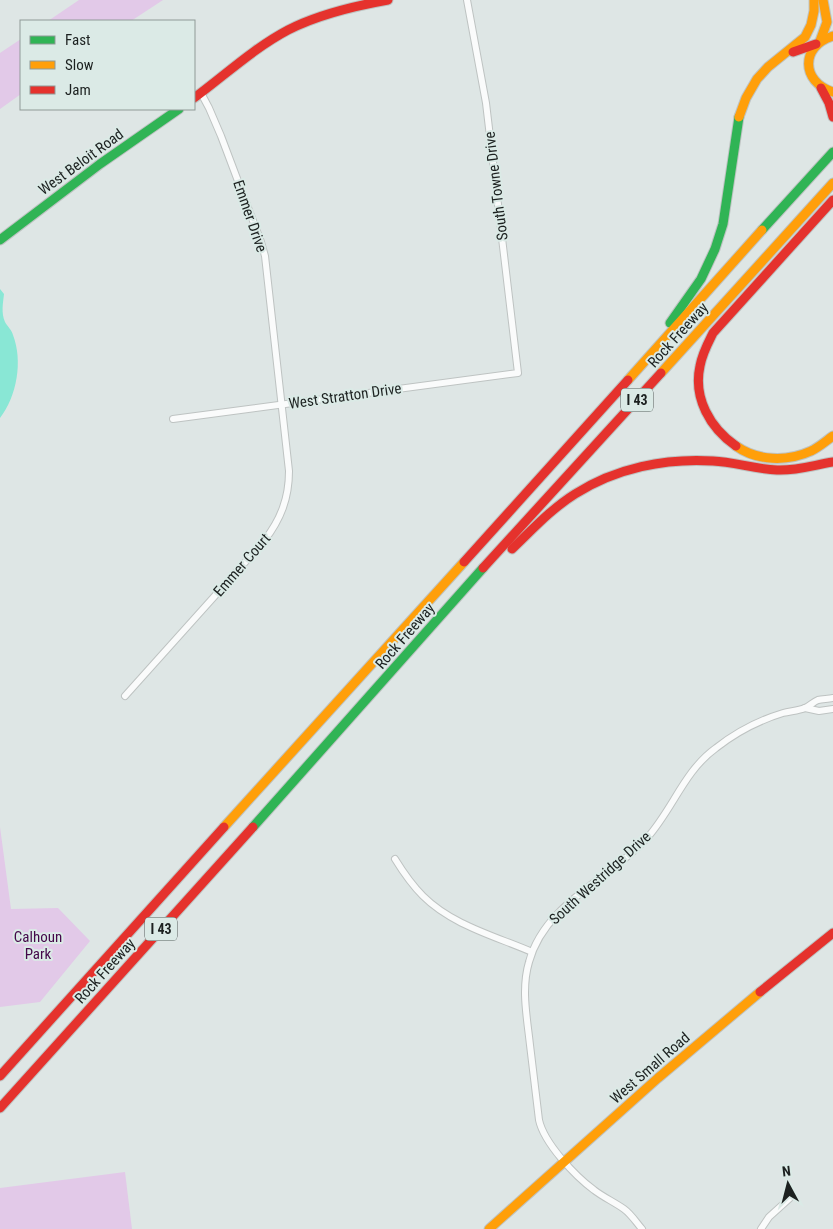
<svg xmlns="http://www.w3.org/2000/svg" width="833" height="1229" font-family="'Roboto Condensed',sans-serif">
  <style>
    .green { fill: #e2c9e8 }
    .water { fill: #89e7d5 }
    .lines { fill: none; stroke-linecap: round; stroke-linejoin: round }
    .street-casing { stroke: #bec3c2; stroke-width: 8 }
    .fast-casing { stroke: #bec3c2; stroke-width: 11 }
    .slow-casing { stroke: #bec3c2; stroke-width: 11 }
    .jam-casing { stroke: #bec3c2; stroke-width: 11 }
    .street { stroke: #fafbfb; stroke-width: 6 }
    .fast { stroke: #30b455; stroke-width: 9 }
    .slow { stroke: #ff9f0a; stroke-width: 9 }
    .jam { stroke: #e5322d; stroke-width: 9 }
    .labels { text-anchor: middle; stroke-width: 4; stroke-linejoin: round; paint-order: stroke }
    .shield { fill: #dbeae6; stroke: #555d5b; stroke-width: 1 }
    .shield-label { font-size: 14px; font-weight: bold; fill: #1c2120 }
    .street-label { font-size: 15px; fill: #1c2120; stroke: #dbeae6 }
    .park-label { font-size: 15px; fill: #44074a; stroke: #dbeae6 }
  </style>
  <rect width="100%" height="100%" fill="#dee6e5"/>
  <!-- green -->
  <g class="green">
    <path d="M79 0H163L131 21H48Z"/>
    <path d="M21 39V94L0 109V53Z"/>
    <path d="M0 827 11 909 58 908 90 941 40 1002 0 1007Z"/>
    <path d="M125 1172 132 1229H0V1188Z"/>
  </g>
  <!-- water -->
  <path class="water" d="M0 289 4 294C3 303 1 313 5 322 7 326 12 330 13 335 23 361 17 396 0 418Z"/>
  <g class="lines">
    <defs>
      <g id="street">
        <path d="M173 419 518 373 486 103 467 0"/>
        <path d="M125 696 264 541C281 519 289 498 289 471L265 256 261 242 221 136 209 108 201 93"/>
        <path d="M805 708 819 711 833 709"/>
        <path d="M395 859C403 872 412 885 423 896 452 925 495 936 532 952"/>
        <path d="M642 1229C636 1222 631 1214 624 1209 614 1202 603 1197 594 1190 575 1176 544 1143 539 1120 536 1095 533 1070 530 1045 527 1017 521 989 529 962 545 903 609 880 647 838 673 809 684 771 716 748 735 733 760 720 783 713 790 711 798 711 805 708 810 706 813 702 818 700 822 699 828 699 833 698"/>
        <path d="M761 1229 769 1217 790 1198"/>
      </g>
      <g id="fast">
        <path d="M762 230 833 152"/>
        <path d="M0 240 100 164 179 109"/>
        <path d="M670 323 701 279 715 249 723 224 739 117"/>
        <path d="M253 827 483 568"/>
      </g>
      <g id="slow">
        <path d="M833 36C800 46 801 82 833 92"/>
        <path d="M820 41 827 22 823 0"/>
        <path d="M739 117 746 98 757 79 768 67 805 37 811 25 814 11V0"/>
        <path d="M661 373 833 183"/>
        <path d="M628 380 762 230"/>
        <path d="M736 446C757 461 787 462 811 451 818 448 826 441 833 436"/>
        <path d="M224 827 464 562"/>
        <path d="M489 1229 658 1078 760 992"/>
      </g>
      <g id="jam">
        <path d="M793 52 816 44"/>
        <path d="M821 88 829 103 833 117"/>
        <path d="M194 98C225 75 254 48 288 30 319 14 354 6 388 0"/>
        <path d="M736 446C710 428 693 398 700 366 702 354 708 343 713 333L833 200"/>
        <path d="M512 549C532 530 551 509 575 494 616 468 665 458 713 461 734 462 755 469 777 470 796 471 814 465 833 462"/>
        <path d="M464 562 628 380"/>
        <path d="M483 568 661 373"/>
        <path d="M760 992 833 933"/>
        <path d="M0 1076 224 827"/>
        <path d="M0 1108 253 827"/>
      </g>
    </defs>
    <!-- street casing -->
    <use href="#street" class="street-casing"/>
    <!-- fast casing -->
    <use href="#fast" class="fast-casing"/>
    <!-- slow casing -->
    <use href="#slow" class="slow-casing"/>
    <!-- jam casing -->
    <use href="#jam" class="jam-casing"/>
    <!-- street -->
    <use href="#street" class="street"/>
    <!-- fast -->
    <use href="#fast" class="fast"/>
    <!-- slow -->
    <use href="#slow" class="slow"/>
    <!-- jam -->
    <use href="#jam" class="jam"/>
  </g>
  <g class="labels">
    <!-- shield labels -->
    <g class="shield">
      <rect x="621" y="388.5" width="32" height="23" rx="4"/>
      <rect x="145" y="917.5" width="32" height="23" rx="4"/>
    </g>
    <g class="shield-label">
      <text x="637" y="405">I 43</text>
      <text x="161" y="934">I 43</text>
    </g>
    <!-- street labels -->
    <g class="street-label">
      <text transform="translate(81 162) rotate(-36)" y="5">West Beloit Road</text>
      <text transform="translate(496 186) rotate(-97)" y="5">South Towne Drive</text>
      <text transform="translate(250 216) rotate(71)" y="5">Emmer Drive</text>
      <text transform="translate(678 335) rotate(-48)" y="5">Rock Freeway</text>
      <text transform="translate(345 396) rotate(-8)" y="5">West Stratton Drive</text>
      <text transform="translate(242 565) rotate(-49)" y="5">Emmer Court</text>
      <text transform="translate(405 636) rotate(-49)" y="5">Rock Freeway</text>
      <text transform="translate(600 878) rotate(-42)" y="5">South Westridge Drive</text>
      <text transform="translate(105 971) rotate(-48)" y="5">Rock Freeway</text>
      <text transform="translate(650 1068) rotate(-41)" y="5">West Small Road</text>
    </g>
    <!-- park labels -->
    <g class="park-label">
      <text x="38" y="942">Calhoun<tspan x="38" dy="17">Park</tspan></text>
    </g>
  </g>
  <!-- legend -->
  <rect x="20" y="20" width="175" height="90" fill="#dbeae6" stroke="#8f9a97"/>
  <rect x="30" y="36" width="25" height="8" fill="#30b455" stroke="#8f9a97"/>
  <text x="65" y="45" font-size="15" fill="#1c2120">Fast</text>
  <rect x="30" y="61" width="25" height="8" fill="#ff9f0a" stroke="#8f9a97"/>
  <text x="65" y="70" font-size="15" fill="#1c2120">Slow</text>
  <rect x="30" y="86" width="25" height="8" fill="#e5322d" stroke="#8f9a97"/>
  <text x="65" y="95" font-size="15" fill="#1c2120">Jam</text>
  <!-- north arrow -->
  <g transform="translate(788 1184) rotate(353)" stroke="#dbeae6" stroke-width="4" paint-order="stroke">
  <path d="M0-4L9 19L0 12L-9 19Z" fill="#1c2120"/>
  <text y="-8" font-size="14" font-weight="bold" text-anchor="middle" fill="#1c2120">N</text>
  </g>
</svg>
